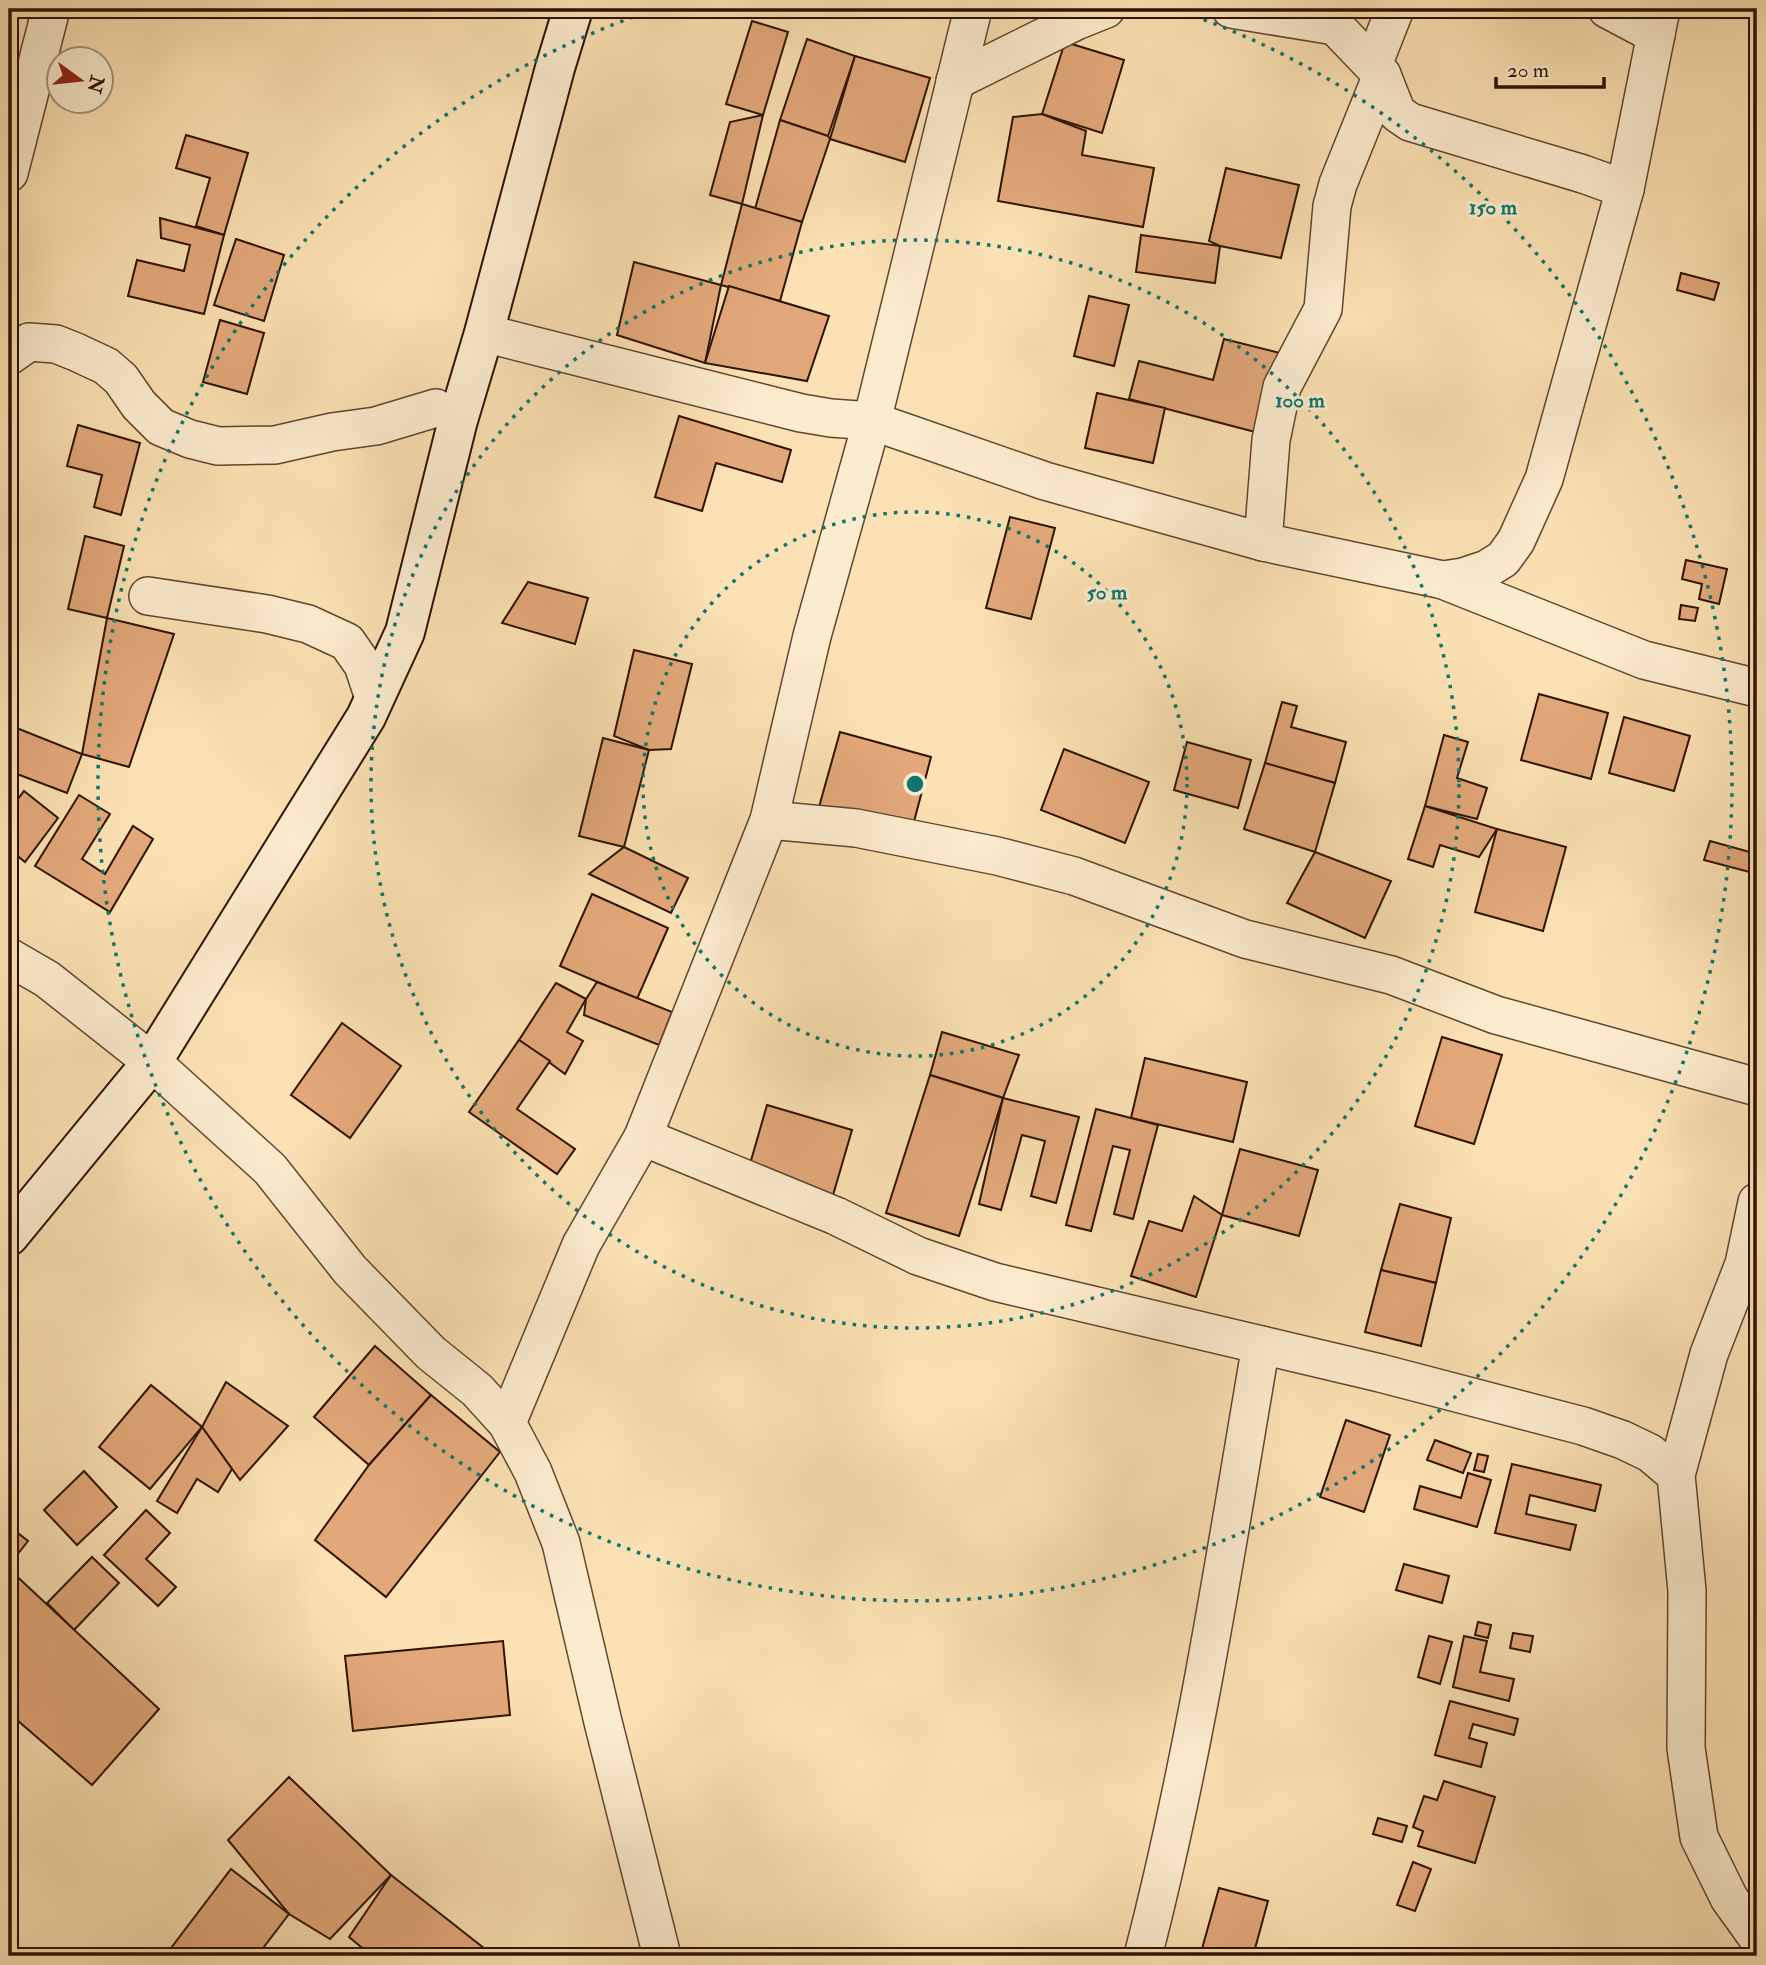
<svg xmlns="http://www.w3.org/2000/svg" width="1766" height="1965" font-family="'IM FELL Double Pica',serif">
  <style>
    .building { fill: #e3a87a; stroke: #2e1101; stroke-width: 2 }
    .lines { fill: none; stroke-linecap: round; stroke-linejoin: round }
    .street-casing { stroke: #61452e; stroke-width: 40 }
    .secondary-casing { stroke: #2e1101; stroke-width: 42 }
    .street { stroke: #fcecce; stroke-width: 37 }
    .secondary { stroke: #fcecce; stroke-width: 38 }
    .ring { fill: none; stroke: #0f766e; stroke-width: 3.5; stroke-dasharray: 3.5 7 }
    .centre { fill: #0f766e; stroke: #fcecce; stroke-width: 3.5 }
    .ring-label { font-size: 21px; text-anchor: middle; font-weight: bold; fill: #0f766e; stroke: #fcecce; stroke-width: 6; stroke-linejoin: round; paint-order: stroke }
  </style>
  <rect width="100%" height="100%" fill="#fbe1b3"/>
  <filter id="stains"><feTurbulence type="fractalNoise" baseFrequency=".00286" numOctaves="4"/><feColorMatrix values="0 0 0 0 .2 0 0 0 0 .09 0 0 0 0 .02 0 0 0 .5 -.17"/></filter>
  <radialGradient id="worn" r=".72"><stop offset=".6" stop-color="#630" stop-opacity="0"/><stop offset="1" stop-color="#630" stop-opacity=".3"/></radialGradient>
  <!-- building -->
  <g class="building">
    <path d="M752 21 788 32 763 115 726 104Z"/>
    <path d="M807 39 855 56 828 136 780 120Z"/>
    <path d="M1065 42 1124 60 1102 133 1042 114Z"/>
    <path d="M855 56 930 78 905 162 830 139Z"/>
    <path d="M1042 114 1086 131 1082 155 1154 168 1143 227 998 201 1013 117Z"/>
    <path d="M763 115 742 204 710 195 730 122Z"/>
    <path d="M780 120 828 136 830 139 802 222 755 209Z"/>
    <path d="M186 135 248 153 224 235 196 226 210 178 176 168Z"/>
    <path d="M1226 168 1299 185 1281 258 1220 246 1209 241Z"/>
    <path d="M742 204 802 222 780 301 721 285Z"/>
    <path d="M160 218 224 235 204 314 128 296 137 260 184 271 190 245 161 238Z"/>
    <path d="M1141 235 1220 246 1215 283 1136 272Z"/>
    <path d="M236 239 284 255 264 321 214 305Z"/>
    <path d="M634 262 721 285 705 363 617 335Z"/>
    <path d="M1681 273 1719 283 1714 300 1677 290Z"/>
    <path d="M729 286 829 316 807 381 705 363Z"/>
    <path d="M1089 296 1129 305 1114 366 1074 356Z"/>
    <path d="M220 320 264 333 247 394 203 382Z"/>
    <path d="M1224 339 1280 353 1259 433 1129 399 1139 361 1213 380Z"/>
    <path d="M1097 393 1165 408 1153 463 1085 448Z"/>
    <path d="M679 416 791 450 782 482 716 463 702 511 655 497Z"/>
    <path d="M78 425 140 443 121 515 94 507 102 475 67 466Z"/>
    <path d="M1010 517 1055 528 1031 619 986 608Z"/>
    <path d="M85 536 124 546 107 618 68 609Z"/>
    <path d="M1686 560 1727 569 1719 604 1699 599 1702 584 1682 579Z"/>
    <path d="M528 582 588 598 575 644 502 623Z"/>
    <path d="M1681 605 1698 608 1695 621 1679 619Z"/>
    <path d="M107 618 174 634 129 767 82 754Z"/>
    <path d="M634 650 692 664 671 749 649 750 614 736Z"/>
    <path d="M1539 694 1608 713 1591 779 1521 760Z"/>
    <path d="M1282 702 1297 706 1291 727 1346 742 1335 783 1265 763Z"/>
    <path d="M1624 717 1690 736 1674 791 1609 773Z"/>
    <path d="M9 725 82 754 67 793 9 771Z"/>
    <path d="M840 732 931 757 911 833 819 807Z"/>
    <path d="M1444 735 1468 742 1457 778 1487 788 1477 819 1425 806Z"/>
    <path d="M603 738 649 750 624 847 579 836Z"/>
    <path d="M1187 742 1251 760 1238 808 1174 790Z"/>
    <path d="M1064 749 1149 782 1125 843 1041 810Z"/>
    <path d="M1265 763 1335 783 1315 852 1244 829Z"/>
    <path d="M24 791 58 818 25 862 9 849V811Z"/>
    <path d="M79 795 110 814 82 859 105 874 133 826 153 839 110 912 35 866Z"/>
    <path d="M1425 806 1497 829 1479 857 1440 845 1433 867 1408 859Z"/>
    <path d="M1497 829 1566 847 1543 931 1475 912Z"/>
    <path d="M1710 841 1757 854V874L1704 860Z"/>
    <path d="M624 847 688 878 671 913 589 874Z"/>
    <path d="M1315 852 1391 881 1365 938 1287 903Z"/>
    <path d="M592 894 668 928 637 999 560 966Z"/>
    <path d="M597 982 672 1012 659 1045 584 1015 586 999Z"/>
    <path d="M556 983 586 999 567 1032 583 1041 565 1074 519 1040Z"/>
    <path d="M342 1023 401 1066 350 1138 291 1095Z"/>
    <path d="M942 1032 1019 1055 1003 1098 930 1075Z"/>
    <path d="M1442 1037 1502 1055 1474 1144 1415 1126Z"/>
    <path d="M519 1040 550 1061 517 1109 575 1149 557 1174 469 1112Z"/>
    <path d="M1145 1058 1247 1082 1233 1142 1131 1118Z"/>
    <path d="M930 1075 1003 1098 959 1236 886 1213Z"/>
    <path d="M1003 1098 1079 1117 1056 1203 1031 1196 1045 1141 1022 1135 1001 1210 979 1204Z"/>
    <path d="M767 1105 852 1130 831 1202 746 1178Z"/>
    <path d="M1096 1109 1158 1125 1133 1219 1114 1214 1130 1150 1113 1146 1091 1231 1066 1225Z"/>
    <path d="M1240 1149 1318 1170 1299 1236 1222 1215Z"/>
    <path d="M1194 1196 1222 1215 1196 1297 1131 1276 1149 1221 1182 1231Z"/>
    <path d="M1400 1204 1451 1218 1436 1283 1381 1270Z"/>
    <path d="M1381 1270 1436 1283 1421 1346 1365 1332Z"/>
    <path d="M375 1346 431 1395 369 1465 314 1417Z"/>
    <path d="M226 1382 288 1426 240 1480 202 1427Z"/>
    <path d="M151 1385 202 1427 150 1489 99 1447Z"/>
    <path d="M431 1395 500 1452 386 1597 315 1540 369 1465Z"/>
    <path d="M1346 1420 1390 1435 1364 1512 1320 1497Z"/>
    <path d="M202 1427 232 1469 218 1492 197 1479 177 1513 157 1501Z"/>
    <path d="M1435 1440 1471 1453 1463 1473 1427 1460Z"/>
    <path d="M1478 1454 1488 1456 1484 1472 1474 1470Z"/>
    <path d="M1512 1464 1601 1485 1595 1511 1530 1495 1526 1514 1576 1525 1570 1550 1495 1533Z"/>
    <path d="M84 1471 117 1507 77 1545 44 1510Z"/>
    <path d="M1468 1473 1491 1480 1477 1527 1414 1509 1420 1486 1461 1498Z"/>
    <path d="M146 1510 170 1533 146 1559 176 1587 158 1606 104 1555Z"/>
    <path d="M9 1526 28 1541 9 1565Z"/>
    <path d="M92 1557 119 1583 74 1630 47 1603Z"/>
    <path d="M1404 1564 1449 1576 1442 1603 1396 1590Z"/>
    <path d="M9 1569 159 1709 92 1785 9 1713Z"/>
    <path d="M1478 1622 1491 1625 1488 1638 1475 1635Z"/>
    <path d="M1513 1633 1533 1636 1530 1652 1510 1648Z"/>
    <path d="M1429 1636 1452 1642 1440 1684 1418 1677Z"/>
    <path d="M1464 1636 1487 1641 1480 1672 1514 1679 1509 1701 1453 1687Z"/>
    <path d="M503 1641 510 1715 353 1731 345 1656Z"/>
    <path d="M1450 1701 1518 1719 1514 1735 1473 1724 1469 1738 1487 1743 1481 1767 1435 1755Z"/>
    <path d="M289 1777 391 1875 330 1939 289 1914 228 1840Z"/>
    <path d="M1444 1781 1495 1797 1475 1863 1418 1846 1423 1831 1413 1827 1424 1796 1437 1800Z"/>
    <path d="M1378 1818 1407 1826 1402 1842 1373 1834Z"/>
    <path d="M1413 1862 1431 1869 1415 1911 1397 1905Z"/>
    <path d="M231 1869 289 1914 257 1956H165Z"/>
    <path d="M391 1875 494 1956H372L349 1937Z"/>
    <path d="M1219 1888 1268 1901 1253 1956H1200Z"/>
  </g>
  <g class="lines">
    <defs>
      <g id="street">
        <path d="M1231 9 1335 26 1382 75 1397 113 1410 122 1583 174 1625 189"/>
        <path d="M1607 9 1656 35"/>
        <path d="M1373 65 1395 9"/>
        <path d="M955 81 1076 21 1106 9"/>
        <path d="M9 173 51 9"/>
        <path d="M484 333 801 413 831 418 872 421 1045 481 1263 542 1443 580 1463 577 1487 569 1503 559 1516 541 1544 479 1625 189 1661 9"/>
        <path d="M9 356 29 342 56 344 76 352 106 366 121 379 139 405 161 427 190 439 218 446 275 445 332 432 376 426 436 408"/>
        <path d="M1263 542 1271 440 1282 387 1323 309 1332 206 1338 184 1382 75"/>
        <path d="M1443 580 1644 660 1757 688"/>
        <path d="M148 596 267 614 308 624 347 642 363 665 374 698"/>
        <path d="M769 820 856 828 997 856 1074 876 1245 939 1391 975 1496 1015 1757 1087"/>
        <path d="M9 957 47 979 152 1062 270 1169 350 1270 431 1353 477 1390 507 1423 533 1472 561 1543 603 1722 662 1956"/>
        <path d="M643 1137 836 1216 918 1256 995 1282 1380 1373 1583 1426 1623 1440 1650 1453 1676 1475"/>
        <path d="M1757 1202 1744 1264 1709 1354 1676 1475 1687 1591 1686 1748 1699 1837 1729 1898 1757 1937"/>
        <path d="M507 1423 581 1245 643 1137 769 820 812 636 872 421 973 9"/>
        <path d="M1143 1956C1195 1755 1226 1550 1261 1345"/>
      </g>
      <path id="secondary" d="M9 1236 152 1062 366 717 405 632 458 420 484 333 555 68 573 9"/>
    </defs>
    <!-- street casing -->
    <use href="#street" class="street-casing"/>
    <!-- secondary casing -->
    <use href="#secondary" class="secondary-casing"/>
    <!-- street -->
    <use href="#street" class="street"/>
    <!-- secondary -->
    <use href="#secondary" class="secondary"/>
  </g>
  <!-- distance rings -->
  <g class="ring">
    <circle cx="915" cy="784" r="272"/>
    <circle cx="915" cy="784" r="544"/>
    <path d="M1174 9A817 817 0 1 1 656 9"/>
  </g>
  <circle cx="915" cy="784" r="10" class="centre"/>
  <g class="ring-label">
    <text x="1493" y="214">150 m</text>
    <text x="1300" y="407">100 m</text>
    <text x="1107" y="599">50 m</text>
  </g>
  <!-- margin -->
  <rect width="1766" height="1965" fill="none" stroke="#fbe1b3" stroke-width="35"/>
  <rect x="10" y="10" width="1745" height="1944" fill="none" stroke="#2e1101" stroke-width="3.5"/>
  <rect x="18" y="18" width="1731" height="1930" fill="none" stroke="#2e1101" stroke-width="2"/>
  <!-- north arrow -->
  <g transform="translate(80 80) rotate(105)"><circle r="33" fill="#fcecce" stroke="#aa947c" stroke-width="2"/>
  <path d="M0-5L12 26L0 18L-12 26Z" fill="#8f2418"/>
  <text y="-10" font-size="19" font-weight="bold" text-anchor="middle" fill="#2e1101">N</text>
  </g>
  <!-- scale -->
  <path d="M1496 77v10h108v-10" fill="none" stroke="#2e1101" stroke-width="3.5"/>
  <text x="1507" y="77" font-size="21" fill="#2e1101" stroke="#fcecce" stroke-width="5" paint-order="stroke">20 m</text>
  <rect width="100%" height="100%" filter="url(#stains)"/>
  <rect width="100%" height="100%" fill="url(#worn)"/>
</svg>
